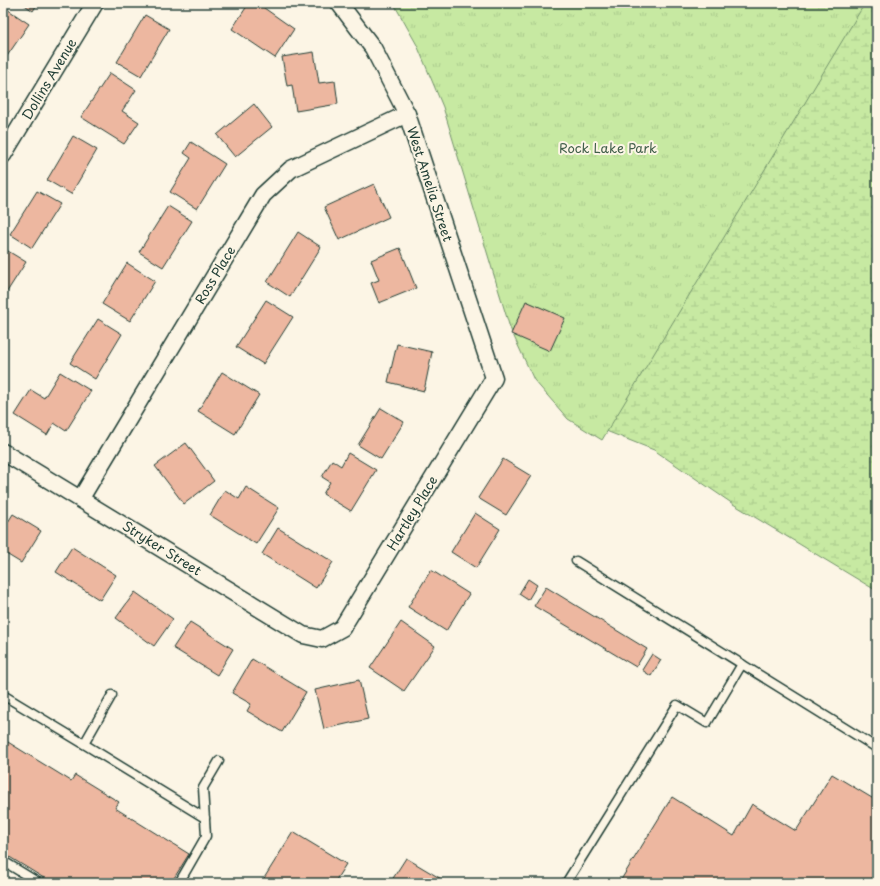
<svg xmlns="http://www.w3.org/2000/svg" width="880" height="886" font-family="'Playpen Sans',sans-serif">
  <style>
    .wetland { fill: url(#wetland-marsh); stroke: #73936b }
    .park { fill: url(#park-tufts); stroke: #73936b }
    .building { fill: #edb7a0; stroke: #1f3d34 }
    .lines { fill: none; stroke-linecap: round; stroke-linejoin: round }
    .service-casing { stroke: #1f3d34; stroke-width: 11 }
    .minor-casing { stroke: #1f3d34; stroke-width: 19 }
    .service { stroke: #fcf5e5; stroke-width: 8 }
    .minor { stroke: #fcf5e5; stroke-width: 16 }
    .labels { text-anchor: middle; stroke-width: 4; stroke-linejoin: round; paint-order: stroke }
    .street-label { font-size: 13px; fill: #1f3d34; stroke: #fcf5e5 }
    .park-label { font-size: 13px; fill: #415f4a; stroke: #fcf5e5 }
  </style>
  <defs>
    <pattern id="wetland-marsh" width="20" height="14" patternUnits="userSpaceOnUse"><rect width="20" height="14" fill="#c7e9a2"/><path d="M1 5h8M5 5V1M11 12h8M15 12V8" fill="none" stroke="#aac98c"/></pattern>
    <pattern id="park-tufts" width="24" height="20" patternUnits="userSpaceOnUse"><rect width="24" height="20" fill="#c7e9a2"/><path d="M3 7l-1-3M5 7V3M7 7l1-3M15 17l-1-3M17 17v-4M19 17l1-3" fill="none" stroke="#aac98c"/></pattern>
  </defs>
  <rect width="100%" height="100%" fill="#fcf5e5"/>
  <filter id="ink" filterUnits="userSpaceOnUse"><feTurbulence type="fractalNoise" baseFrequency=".025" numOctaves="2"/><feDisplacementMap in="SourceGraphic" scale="8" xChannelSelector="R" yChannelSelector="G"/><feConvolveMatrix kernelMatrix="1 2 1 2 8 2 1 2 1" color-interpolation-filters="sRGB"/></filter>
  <g filter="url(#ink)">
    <!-- wetland -->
    <path class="wetland" d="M601 3H877V591L733 504 654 450 591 425Z"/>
    <!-- park -->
    <path class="park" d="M396 3H865L602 440 568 419 534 380 510 328 443 107 417 45 394 4Z"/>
    <!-- building -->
    <g class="building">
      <path d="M22 3H38L33 11Z"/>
      <path d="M167 3H224V4L167 5Z"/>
      <path d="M249 3H257L294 29 275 58 232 29Z"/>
      <path d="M4 7 29 24 3 62V9Z"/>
      <path d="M145 15 169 29 141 76 117 62Z"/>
      <path d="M314 52 319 83 335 81 338 104 296 111 292 85 287 86 282 57Z"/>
      <path d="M110 73 136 90 122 111 139 122 124 144 81 117Z"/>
      <path d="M254 104 272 127 235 157 217 135Z"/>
      <path d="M73 136 97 150 71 194 47 180Z"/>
      <path d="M191 142 225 164 197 209 170 192 191 158 184 153Z"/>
      <path d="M374 184 389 217 339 240 324 207Z"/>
      <path d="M37 191 60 204 32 248 10 234Z"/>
      <path d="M168 206 192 221 163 267 139 252Z"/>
      <path d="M298 232 321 247 290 297 267 282Z"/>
      <path d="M3 248 26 262 3 298Z"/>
      <path d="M400 248 416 288 379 303 371 283 379 280 371 260Z"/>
      <path d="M127 263 155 281 130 321 102 304Z"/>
      <path d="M266 300 293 317 263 364 236 347Z"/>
      <path d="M526 301 565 318 550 351 511 334Z"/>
      <path d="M98 319 122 334 95 379 70 363Z"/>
      <path d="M397 344 432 352 424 391 388 382Z"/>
      <path d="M60 372 91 391 66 431 54 423 47 435 15 415 31 390 44 398Z"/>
      <path d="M222 372 259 395 235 434 198 411Z"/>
      <path d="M381 408 404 422 381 459 358 445Z"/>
      <path d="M186 443 214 481 184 504 155 466Z"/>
      <path d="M348 453 376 470 351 511 323 494 330 482 322 477 332 460 341 466Z"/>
      <path d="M503 459 531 476 506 515 478 498Z"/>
      <path d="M246 487 279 508 256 544 210 515 225 490 239 499Z"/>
      <path d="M475 513 500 529 476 568 451 552Z"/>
      <path d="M13 514 41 531 21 563 3 552V530Z"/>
      <path d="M278 528 333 562 316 588 262 554Z"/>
      <path d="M72 547 116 575 100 600 56 572Z"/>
      <path d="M431 570 469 594 446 631 408 607Z"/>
      <path d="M528 579 537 585 528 600 519 594Z"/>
      <path d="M546 587 647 649 636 667 534 606Z"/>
      <path d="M135 592 173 619 154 646 116 618Z"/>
      <path d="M190 622 233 649 217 675 173 648Z"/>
      <path d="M401 622 435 646 404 691 370 668Z"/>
      <path d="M652 654 661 660 651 676 642 670Z"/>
      <path d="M252 659 306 692 282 732 247 711 251 704 232 693Z"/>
      <path d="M359 680 368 719 324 729 315 690Z"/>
      <path d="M3 739 71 781 75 775 119 802 115 808 189 854 171 883H52L3 853Z"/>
      <path d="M832 774 877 801V883H619L672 797 734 836 752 804 796 831Z"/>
      <path d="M293 832 346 864 334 883H261Z"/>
      <path d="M406 858 448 883H390Z"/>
    </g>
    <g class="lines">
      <defs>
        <g id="service">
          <path d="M576 561 877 748"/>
          <path d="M3 695 84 744"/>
          <path d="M112 695 84 744 205 818"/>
          <path d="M3 861 39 883"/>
          <path d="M179 883 206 836 203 788 219 761"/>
          <path d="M566 883 677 705 707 723 742 664"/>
        </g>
        <g id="minor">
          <path d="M3 155 95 3"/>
          <path d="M3 452 303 635 322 639 342 628 494 378 407 114 373 48 339 3"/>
          <path d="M81 498 263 195 291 169 407 114"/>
        </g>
      </defs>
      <!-- service casing -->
      <use href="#service" class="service-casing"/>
      <!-- minor casing -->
      <use href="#minor" class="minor-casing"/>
      <!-- service -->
      <use href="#service" class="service"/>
      <!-- minor -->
      <use href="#minor" class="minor"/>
    </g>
  </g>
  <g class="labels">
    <!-- street labels -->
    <g class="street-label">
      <text transform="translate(49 79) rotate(-59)" y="5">Dollins Avenue</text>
      <text transform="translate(430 184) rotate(72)" y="5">West Amelia Street</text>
      <text transform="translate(215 275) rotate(-59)" y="5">Ross Place</text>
      <text transform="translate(412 513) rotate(-59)" y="5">Hartley Place</text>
      <text transform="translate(162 548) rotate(32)" y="5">Stryker Street</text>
    </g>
    <!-- park labels -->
    <g class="park-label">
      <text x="608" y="153">Rock Lake Park</text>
    </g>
  </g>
  <!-- margin -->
  <rect width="880" height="886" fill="none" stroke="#fcf5e5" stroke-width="16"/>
  <rect x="8" y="8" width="864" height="870" fill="none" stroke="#1f3d34" stroke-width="1.5" filter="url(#ink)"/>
</svg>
